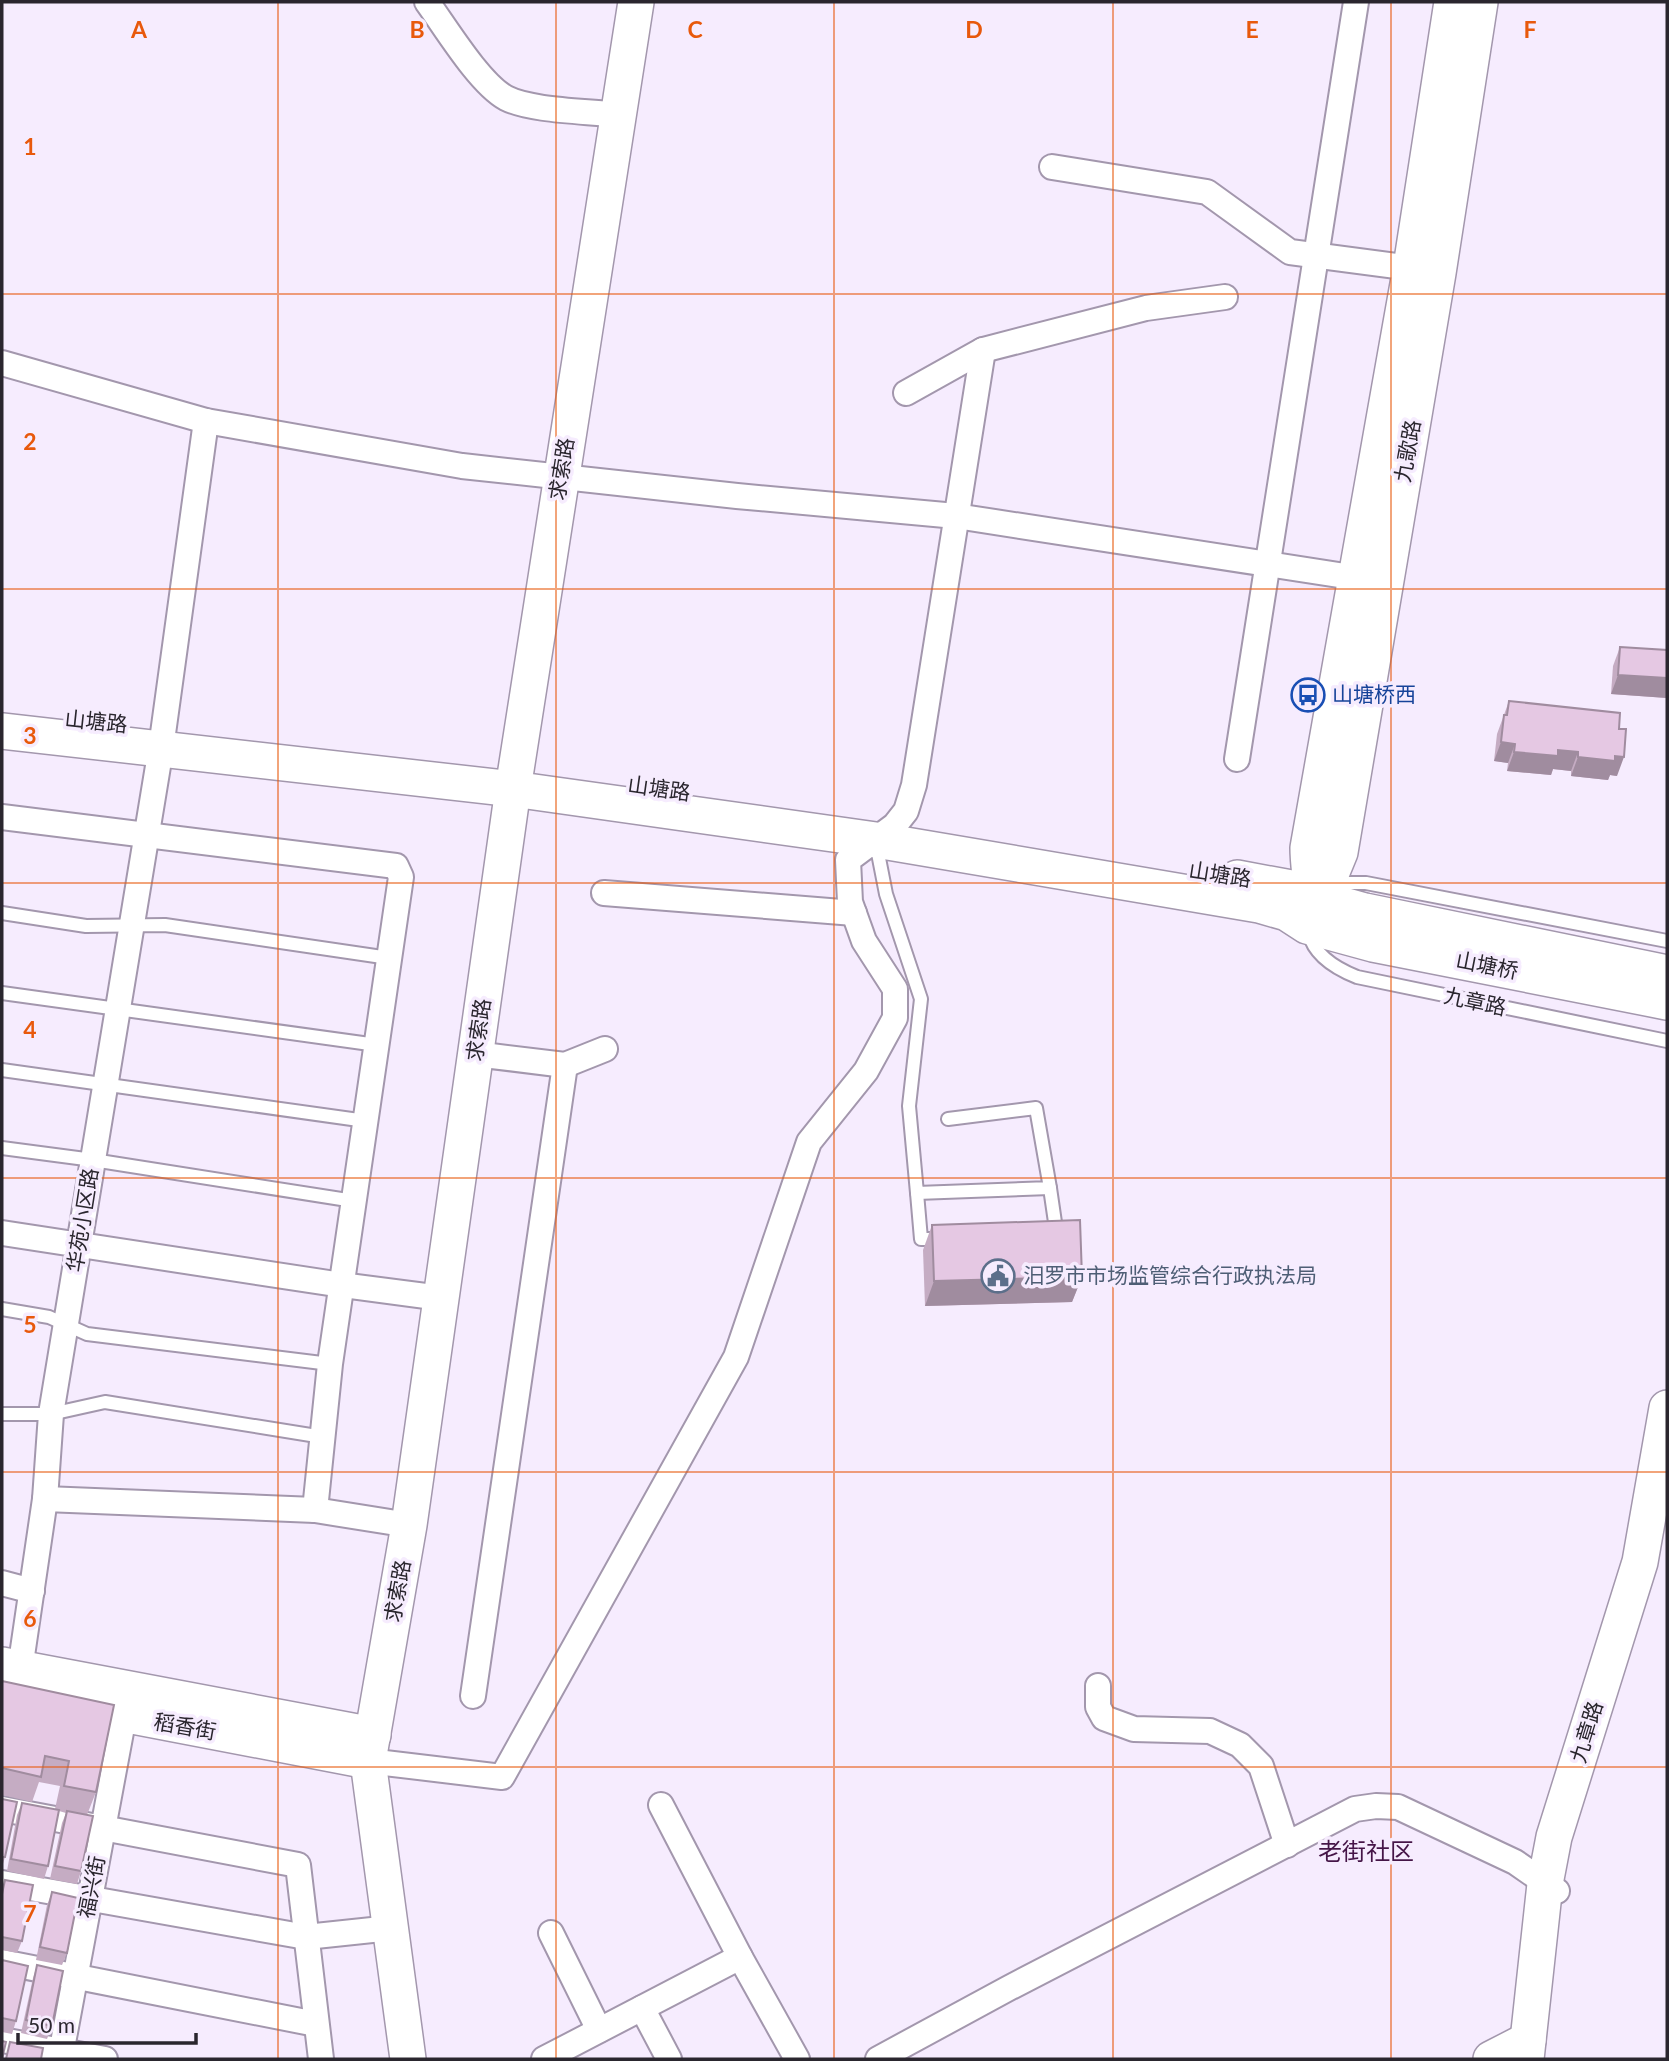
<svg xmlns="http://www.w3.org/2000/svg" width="1669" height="2061" font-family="Lato,'Noto Sans SC',sans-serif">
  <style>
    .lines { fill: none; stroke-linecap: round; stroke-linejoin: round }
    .lane-casing { stroke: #a397ad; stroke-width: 16 }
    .street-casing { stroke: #a397ad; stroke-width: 28 }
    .secondary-casing { stroke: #a397ad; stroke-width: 38 }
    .lane { stroke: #fff; stroke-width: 12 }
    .street { stroke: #fff; stroke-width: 24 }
    .secondary { stroke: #fff; stroke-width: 35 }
    .wall { fill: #c5acc3 }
    .shaded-wall { fill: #a08c9f }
    .building { fill: #e5c8e3; stroke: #a08c9f; stroke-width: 2 }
    .grid { fill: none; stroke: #e8590c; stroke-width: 2; stroke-opacity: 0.55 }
    .labels { text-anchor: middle; stroke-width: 7; stroke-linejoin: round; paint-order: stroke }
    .street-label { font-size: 21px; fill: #2a262e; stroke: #f6ecfe }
    .transit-label { font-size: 21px; fill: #164399; stroke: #f6ecfe; text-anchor: start }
    .service-label { font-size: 21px; fill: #4e5e75; stroke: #f6ecfe; text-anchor: start }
    .quarter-label { font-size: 24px; fill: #451547; stroke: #f6ecfe }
    .grid-label { font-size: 23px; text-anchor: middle; font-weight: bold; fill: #e8590c; stroke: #f6ecfe; stroke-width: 7; stroke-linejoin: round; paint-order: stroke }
  </style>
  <rect width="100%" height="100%" fill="#f6ecfe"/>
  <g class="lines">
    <defs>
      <g id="lane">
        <path d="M876 843 886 894 921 999 909 1106 917 1193 1050 1188 1036 1108 948 1119"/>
        <path d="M1331 887 1345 883H1366L1667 941"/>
        <path d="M2 913 86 926 165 925 389 958"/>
        <path d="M1309 933C1314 956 1337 969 1357 977L1667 1041"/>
        <path d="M2 993 377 1045"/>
        <path d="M2 1070 366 1121"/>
        <path d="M2 1148 93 1160 354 1201"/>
        <path d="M1050 1188 1057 1236"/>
        <path d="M917 1193 921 1239H941"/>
        <path d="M2 1309 49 1317 87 1334 330 1364"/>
        <path d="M2 1414H51L105 1402 323 1437"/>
      </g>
      <g id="street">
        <path d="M427 2C446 28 479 83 506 98 531 111 588 111 618 115"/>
        <path d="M1052 167 1207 192 1290 252 1427 270"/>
        <path d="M2 363 206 421 462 466 737 496 956 516 1371 580"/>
        <path d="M906 393 983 350 1146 308 1225 297"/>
        <path d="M1237 759 1356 2"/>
        <path d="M2 817 396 866 401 877 330 1364 315 1510"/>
        <path d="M604 893 854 913"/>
        <path d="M475 1054 565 1065 605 1049"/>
        <path d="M2 1233 342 1285 441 1298"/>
        <path d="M45 1499 315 1510 409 1525"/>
        <path d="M2 1583 32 1591"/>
        <path d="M18 1683 45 1499 51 1414 161 748 206 421"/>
        <path d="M1098 1686V1707L1104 1718 1134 1729 1210 1731 1240 1745 1261 1766 1287 1845"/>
        <path d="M473 1696 565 1065"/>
        <path d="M368 1761 502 1777 736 1357 809 1142 866 1071 895 1018V989L864 941 850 902 848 860 895 825 906 811 914 785 983 350"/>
        <path d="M661 1805 740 1957 797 2059"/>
        <path d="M2 1809 298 1865 321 2059"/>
        <path d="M2 1883 306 1937 391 1928"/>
        <path d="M551 1933 599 2030"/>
        <path d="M2 1962 316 2024"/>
        <path d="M642 2008 669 2059"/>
        <path d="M2 2040 105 2059"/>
        <path d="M60 2059 124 1716"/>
        <path d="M544 2059 740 1957"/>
        <path d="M878 2059 1009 1988 1355 1809 1376 1806 1398 1807 1515 1862 1557 1891"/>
      </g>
      <g id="secondary">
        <path d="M2 731 513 789 876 840 1259 905 1287 913 1307 926 1373 944 1667 1002"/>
        <path d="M1237 878 1313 892 1340 904 1365 911 1667 973"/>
        <path d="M1313 892 1331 874 1340 852 1438 273 1480 2"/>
        <path d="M1310 912C1314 890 1308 871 1308 848L1411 267 1452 2"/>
        <path d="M2 1665 373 1735"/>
        <path d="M2 1691 368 1761"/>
        <path d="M408 2059 368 1761 409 1525 513 789 636 2"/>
        <path d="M1491 2059 1528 2040"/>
        <path d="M1526 2059 1545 1884 1554 1837 1640 1562 1667 1408"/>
      </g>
    </defs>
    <!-- lane casing -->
    <use href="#lane" class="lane-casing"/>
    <!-- street casing -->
    <use href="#street" class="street-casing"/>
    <!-- secondary casing -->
    <use href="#secondary" class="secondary-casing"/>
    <!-- lane -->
    <use href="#lane" class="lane"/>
    <!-- street -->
    <use href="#street" class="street"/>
    <!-- secondary -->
    <use href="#secondary" class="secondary"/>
  </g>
  <!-- wall -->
  <g class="wall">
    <path d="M1620 647 1667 650V698L1611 694 1613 666Z"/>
    <path d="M1509 701 1617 776 1610 775 1608 780 1571 776V771L1553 769 1551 775 1507 771 1508 763 1494 761 1497 734Z"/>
    <path d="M932 1225 1082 1277 1072 1302 925 1306 923 1250Z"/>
    <path d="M2 1681 96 1792 87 1815 81 1871 77 1884 50 1879 62 1823 66 1813 59 1811 48 1866 44 1879 7 1871 17 1815 22 1803 55 1809 60 1786 39 1782 32 1802 2 1795Z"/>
    <path d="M2 1799 5 1857 2 1867Z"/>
    <path d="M5 1880 22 1941 17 1953 2 1950V1888Z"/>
    <path d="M52 1892 67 1953 62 1965 36 1960 47 1905Z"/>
    <path d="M2 1960 16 2021 12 2034 2 2032Z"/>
    <path d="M37 1965 52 2026 47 2039 21 2033 33 1978Z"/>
  </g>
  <!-- shaded-wall -->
  <g class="shaded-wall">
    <path d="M1618 675 1667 678V698L1611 694Z"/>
    <path d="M1501 742 1515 744 1508 763 1494 761Z"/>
    <path d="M1558 750 1578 752 1571 771 1553 769 1551 775 1507 771 1514 752Z"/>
    <path d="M1615 756 1624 757 1617 776 1610 775 1608 780 1571 776 1578 757Z"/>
    <path d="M1082 1277 1072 1302 925 1306 934 1281Z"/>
  </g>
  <!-- building -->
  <g class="building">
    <path d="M1620 647 1667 650V678L1618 675Z"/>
    <path d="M1509 701 1620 713 1619 729H1626L1624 757 1615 756V761L1578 757V752L1558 750V756L1514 752 1515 744 1501 742 1504 715H1507Z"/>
    <path d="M1080 1220 1082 1277 934 1281 932 1225Z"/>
    <path d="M2 1681 114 1705 96 1792 64 1786 69 1761 45 1756 41 1777 2 1768Z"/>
    <path d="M2 1799 17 1802 5 1857H2Z"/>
    <path d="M22 1803 59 1810 48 1866 11 1859Z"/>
    <path d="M67 1811 93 1816 81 1871 55 1866Z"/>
    <path d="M5 1880 33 1885 22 1941 2 1937V1894Z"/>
    <path d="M52 1892 78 1898 67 1953 40 1947Z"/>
    <path d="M2 1960 28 1966 16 2021 2 2018Z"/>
    <path d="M37 1965 63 1971 52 2026 26 2020Z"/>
    <path d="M2 2041 6 2042 2 2059Z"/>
    <path d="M10 2042 43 2048 41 2059H6Z"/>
  </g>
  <!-- grid -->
  <path class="grid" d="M278 2V2059M556 2V2059M834 2V2059M1113 2V2059M1391 2V2059M2 294H1667M2 589H1667M2 883H1667M2 1178H1667M2 1472H1667M2 1767H1667"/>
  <!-- icons -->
  <defs>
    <symbol id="bus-ring" viewBox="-11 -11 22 22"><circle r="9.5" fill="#f6ecfe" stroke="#1a4fb4" stroke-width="1.5"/><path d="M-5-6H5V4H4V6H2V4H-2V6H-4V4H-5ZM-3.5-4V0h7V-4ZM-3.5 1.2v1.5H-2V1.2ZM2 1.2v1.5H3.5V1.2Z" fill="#1a4fb4"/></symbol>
    <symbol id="civic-ring" viewBox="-11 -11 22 22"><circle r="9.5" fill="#f6ecfe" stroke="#5c6f8a" stroke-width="1.5"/><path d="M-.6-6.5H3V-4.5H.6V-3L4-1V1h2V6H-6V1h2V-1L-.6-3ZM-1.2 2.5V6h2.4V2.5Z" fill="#5c6f8a"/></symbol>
  </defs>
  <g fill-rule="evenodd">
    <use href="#bus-ring" x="1289" y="676" width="38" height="38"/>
    <use href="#civic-ring" x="979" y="1257" width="38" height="38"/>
  </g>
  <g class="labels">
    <!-- street labels -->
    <g class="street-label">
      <text transform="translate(1408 451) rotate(-80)" y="7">九歌路</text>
      <text transform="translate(562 469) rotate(-81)" y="7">求索路</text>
      <text transform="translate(96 722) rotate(6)" y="7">山塘路</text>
      <text transform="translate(659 789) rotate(8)" y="7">山塘路</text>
      <text transform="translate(1220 875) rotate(9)" y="7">山塘路</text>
      <text transform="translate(1487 966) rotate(11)" y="7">山塘桥</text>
      <text transform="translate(1475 1002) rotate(12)" y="7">九章路</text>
      <text transform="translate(479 1030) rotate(-82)" y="7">求索路</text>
      <text transform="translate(83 1220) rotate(-81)" y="7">华苑小区路</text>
      <text transform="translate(398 1591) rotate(-80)" y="7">求索路</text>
      <text transform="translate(185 1727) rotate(10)" y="7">稻香街</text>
      <text transform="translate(1587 1732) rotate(-73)" y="7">九章路</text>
      <text transform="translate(92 1887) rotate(-79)" y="7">福兴街</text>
    </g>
    <!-- transit labels -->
    <g class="transit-label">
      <text x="1332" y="702">山塘桥西</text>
    </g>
    <!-- service labels -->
    <g class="service-label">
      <text x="1023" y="1283">汨罗市市场监管综合行政执法局</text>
    </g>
    <!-- quarter labels -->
    <g class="quarter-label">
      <text x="1366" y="1860">老街社区</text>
    </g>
  </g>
  <g class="grid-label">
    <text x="139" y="38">A</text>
    <text x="417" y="38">B</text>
    <text x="695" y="38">C</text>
    <text x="974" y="38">D</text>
    <text x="1252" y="38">E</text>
    <text x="1530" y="38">F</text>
    <text x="30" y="155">1</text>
    <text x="30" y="450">2</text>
    <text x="30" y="744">3</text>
    <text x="30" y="1038">4</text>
    <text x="30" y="1333">5</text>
    <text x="30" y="1627">6</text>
    <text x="30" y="1922">7</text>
  </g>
  <!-- border -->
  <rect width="1669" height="2061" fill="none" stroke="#2a262e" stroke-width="7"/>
  <!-- scale -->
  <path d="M18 2033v10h178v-10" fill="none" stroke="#2a262e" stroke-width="3.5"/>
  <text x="28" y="2033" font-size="21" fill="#2a262e" stroke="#f6ecfe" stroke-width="5" paint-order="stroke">50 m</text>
</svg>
